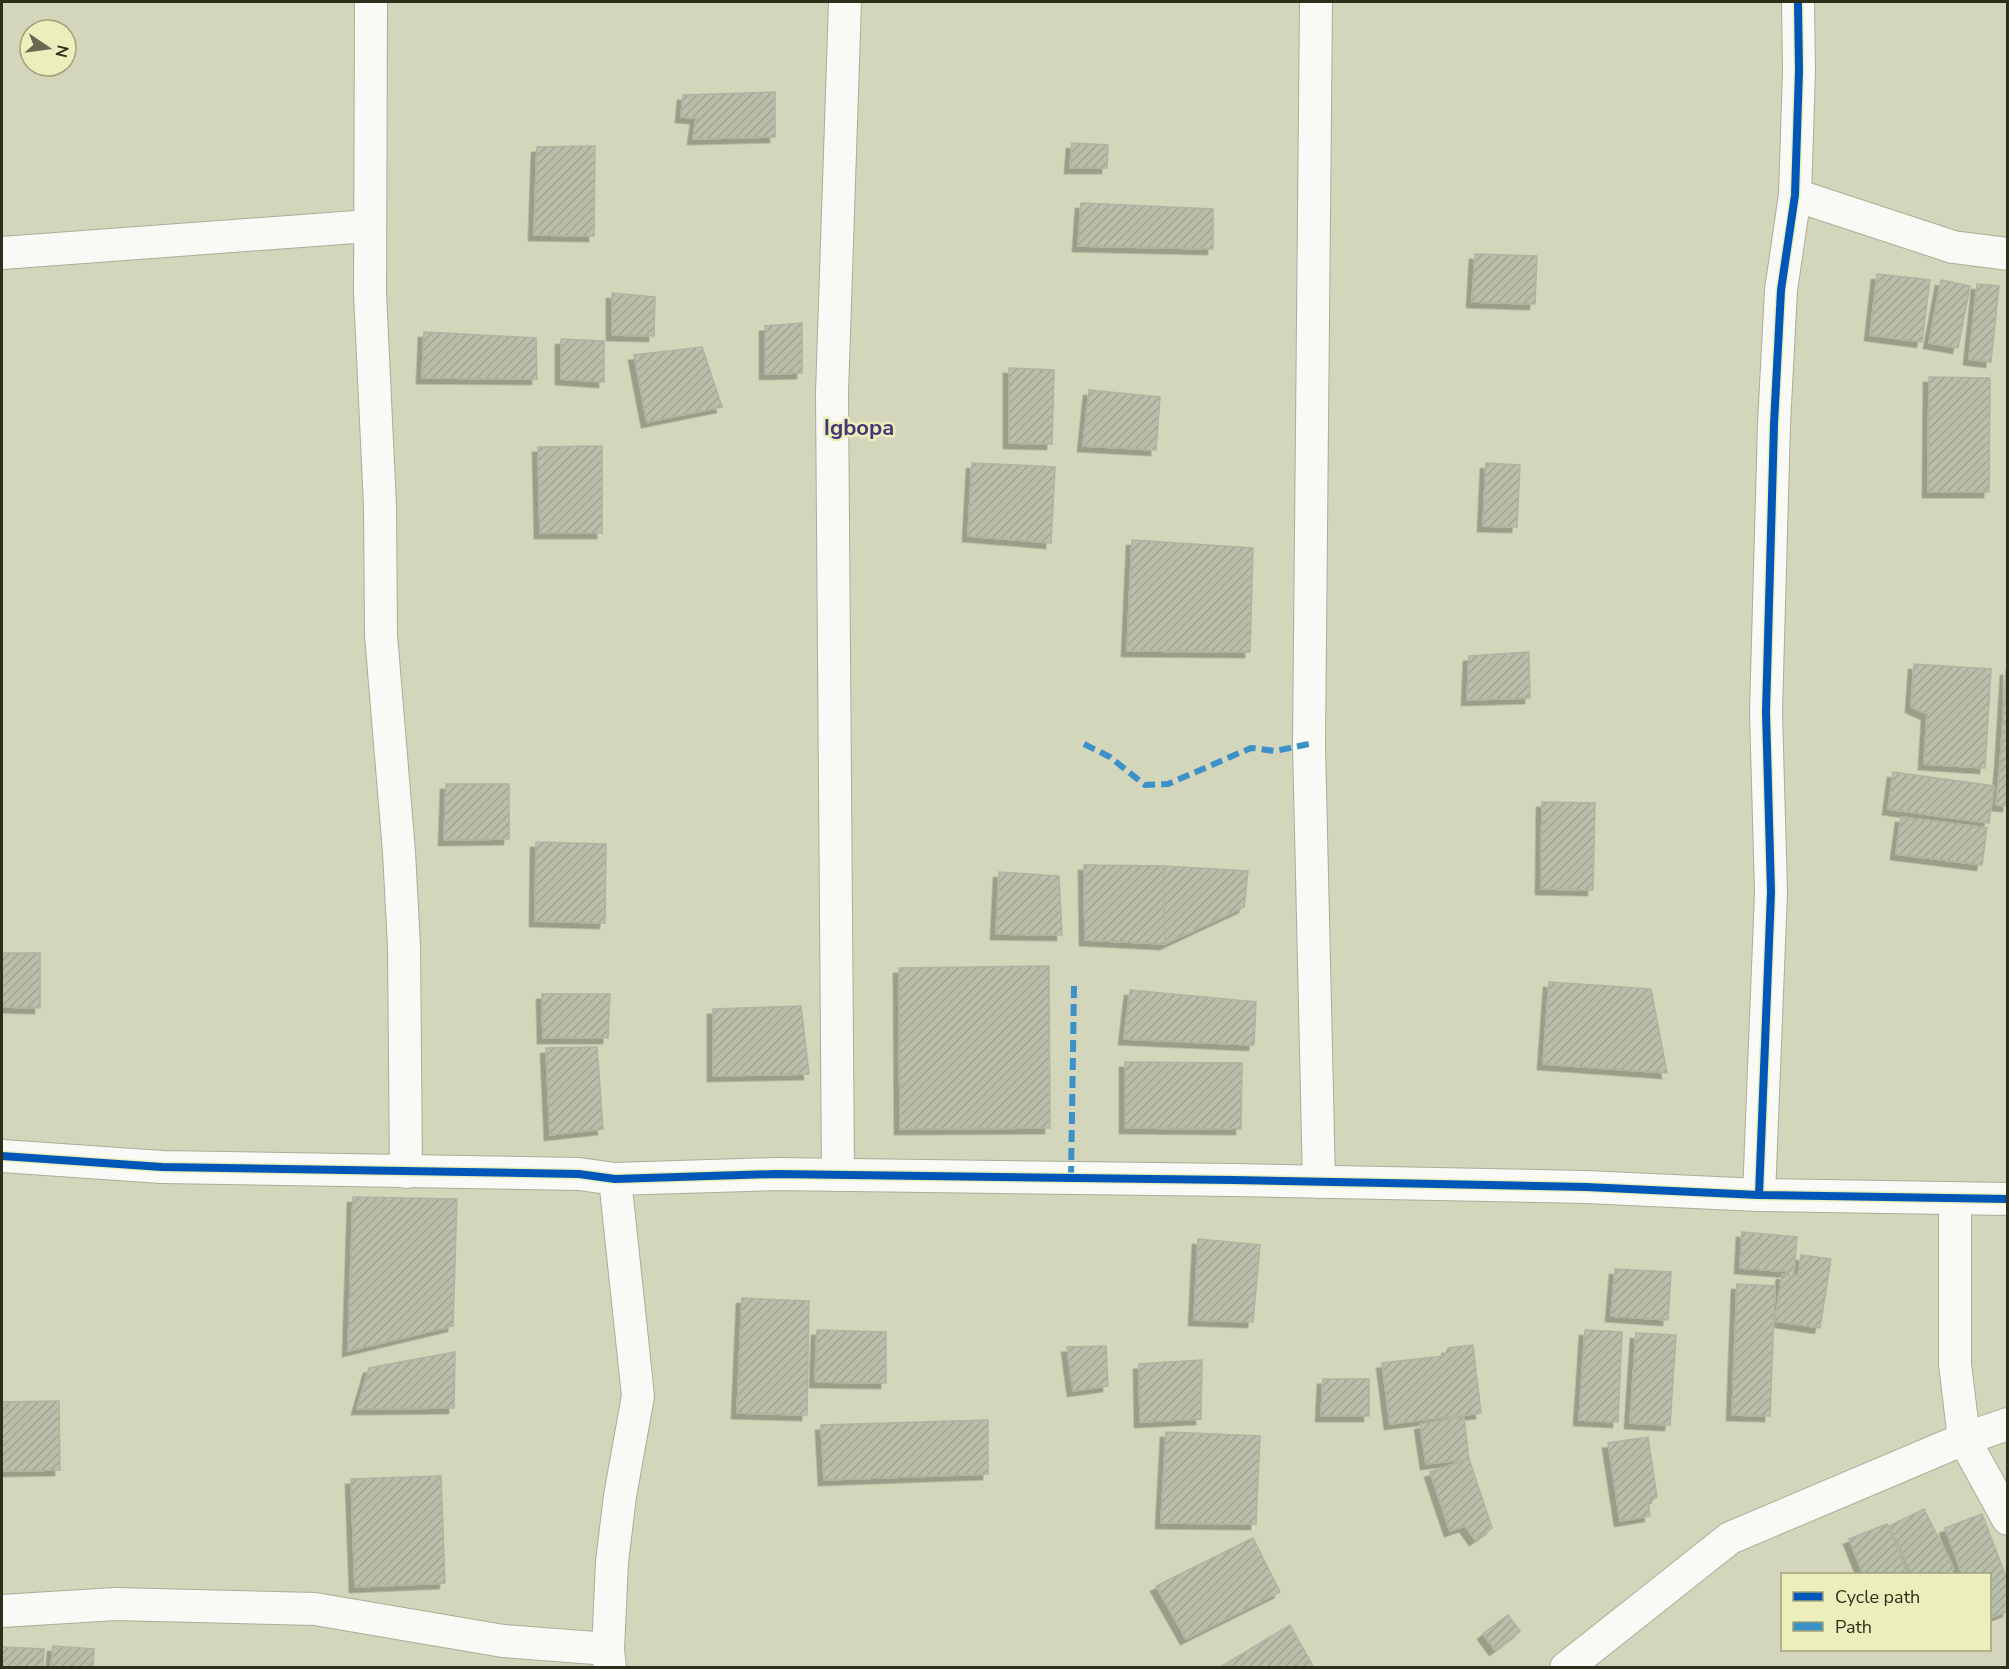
<svg xmlns="http://www.w3.org/2000/svg" width="2009" height="1669" font-family="'Nunito Sans',sans-serif">
  <style>
    .building { fill: url(#building-hatch); stroke: #afb4a0; stroke-width: 1.5; filter: url(#shadow) }
    .lines { fill: none; stroke-linecap: round; stroke-linejoin: round }
    .minor-casing { stroke: #abad98; stroke-width: 34 }
    .minor { stroke: #f9f9f5; stroke-width: 32 }
    .quiet { stroke: #3c91c9; stroke-width: 6; stroke-dasharray: 12 6; stroke-linecap: butt }
    .cycleway-casing { stroke: #ecefbc; stroke-width: 11 }
    .cycleway { stroke: #0057b8; stroke-width: 8 }
    .labels { text-anchor: middle; stroke-width: 5; stroke-linejoin: round; paint-order: stroke }
    .quarter-label { font-size: 22px; font-weight: bold; fill: #443774; stroke: #ecefbc }
  </style>
  <defs>
    <pattern id="building-hatch" width="6" height="6" patternUnits="userSpaceOnUse" patternTransform="scale(1.5)"><rect width="6" height="6" fill="#babfab"/><path d="M-1 1l2-2M0 6l6-6M5 7l2-2" fill="none" stroke="#a0a493"/></pattern>
    <filter id="shadow"><feDropShadow dx="-5.5" dy="5.5" stdDeviation="0" flood-color="#0004"/></filter>
  </defs>
  <rect width="100%" height="100%" fill="#d4d6bb"/>
  <!-- building -->
  <g class="building">
    <path d="M775 92V137L693 139 696 118 681 117 683 95Z"/>
    <path d="M1072 143 1108 145 1107 168H1070Z"/>
    <path d="M595 146 594 236 534 235 537 147Z"/>
    <path d="M1081 203 1213 209V249L1078 246Z"/>
    <path d="M1475 254 1537 256 1535 304 1472 302Z"/>
    <path d="M1877 274 1930 280 1922 342 1870 335Z"/>
    <path d="M1941 280 1970 286 1958 348 1929 343Z"/>
    <path d="M1977 284 1999 286 1991 362 1969 359Z"/>
    <path d="M612 293 655 297 654 336 612 335Z"/>
    <path d="M802 323V373L765 374V326Z"/>
    <path d="M424 332 536 338 537 379 422 378Z"/>
    <path d="M561 339 604 341V382L561 379Z"/>
    <path d="M702 347 722 407 647 422 634 355Z"/>
    <path d="M1009 368 1054 370 1052 444 1009 443Z"/>
    <path d="M1929 377 1990 378 1989 492H1928Z"/>
    <path d="M1089 390 1160 397 1156 450 1083 446Z"/>
    <path d="M602 446V533H540L538 447Z"/>
    <path d="M972 463 1055 467 1051 543 968 536Z"/>
    <path d="M1486 463 1520 465 1517 527 1483 526Z"/>
    <path d="M1132 540 1253 548 1250 652 1127 651Z"/>
    <path d="M1529 652 1530 698 1467 700 1469 656Z"/>
    <path d="M1914 664 1991 669 1985 768 1924 764 1927 714 1911 707Z"/>
    <path d="M2006 670H2008V765H2000Z"/>
    <path d="M2000 765H2008V806L1996 805Z"/>
    <path d="M1893 772 1994 786 1989 823 1888 809Z"/>
    <path d="M446 784H509V839L444 840Z"/>
    <path d="M1542 802 1595 803 1593 890 1541 889Z"/>
    <path d="M1901 817 1987 828 1982 865 1896 854Z"/>
    <path d="M536 842 606 844 605 923 535 921Z"/>
    <path d="M1084 865 1163 866 1165 944 1085 940Z"/>
    <path d="M1163 866 1248 871 1244 907 1165 944Z"/>
    <path d="M999 872 1059 876 1062 935 996 934Z"/>
    <path d="M2 953H40V1008L2 1007Z"/>
    <path d="M1049 966 1050 1128 900 1129 899 968Z"/>
    <path d="M1549 982 1651 989 1667 1073 1543 1064Z"/>
    <path d="M1130 990 1256 1002 1254 1045 1124 1039Z"/>
    <path d="M542 994H610L608 1038H543Z"/>
    <path d="M801 1006 809 1074 713 1076V1009Z"/>
    <path d="M597 1047 603 1129 550 1135 546 1048Z"/>
    <path d="M1125 1062 1242 1063 1241 1129 1125 1128Z"/>
    <path d="M353 1197 457 1199 453 1326 348 1351Z"/>
    <path d="M1742 1232 1797 1237 1794 1272 1740 1268Z"/>
    <path d="M1198 1239 1260 1245 1253 1322 1194 1320Z"/>
    <path d="M1801 1255 1831 1259 1820 1328 1775 1321 1782 1274 1798 1276Z"/>
    <path d="M1615 1269 1671 1272 1668 1320 1611 1316Z"/>
    <path d="M1737 1284 1775 1286 1770 1416 1732 1415Z"/>
    <path d="M742 1298 809 1301 807 1415 737 1413Z"/>
    <path d="M817 1330 886 1332V1383L815 1382Z"/>
    <path d="M1585 1330 1622 1332 1618 1422 1579 1420Z"/>
    <path d="M1636 1333 1676 1335 1670 1425 1630 1423Z"/>
    <path d="M1473 1345 1481 1413 1390 1424 1382 1363 1444 1356 1448 1348Z"/>
    <path d="M1106 1346 1108 1386 1073 1391 1067 1347Z"/>
    <path d="M455 1352 454 1408 357 1409 369 1368Z"/>
    <path d="M1202 1360 1201 1419 1140 1422 1139 1364Z"/>
    <path d="M1323 1379H1369V1416H1321Z"/>
    <path d="M59 1401 60 1470 2 1471V1402Z"/>
    <path d="M1464 1417 1469 1459 1426 1464 1420 1424Z"/>
    <path d="M988 1420V1474L824 1480 821 1425Z"/>
    <path d="M1166 1432 1260 1436 1256 1524 1161 1523Z"/>
    <path d="M1648 1437 1657 1497 1648 1502 1650 1516 1620 1521 1608 1443Z"/>
    <path d="M1469 1459 1492 1528 1475 1540 1465 1526 1450 1531 1430 1472Z"/>
    <path d="M441 1476 445 1583 355 1587 351 1479Z"/>
    <path d="M1924 1509 1954 1569 1943 1574H1912L1889 1526Z"/>
    <path d="M1982 1514 2008 1582V1611L1990 1618V1574H1962L1945 1528Z"/>
    <path d="M1887 1524 1908 1574H1863L1849 1539Z"/>
    <path d="M1253 1538 1280 1592 1186 1639 1156 1586Z"/>
    <path d="M1508 1615 1520 1631 1495 1650 1483 1634Z"/>
    <path d="M1290 1625 1314 1668 1222 1666Z"/>
    <path d="M53 1646 94 1649 93 1668H51Z"/>
    <path d="M2 1647 44 1649 43 1668H2Z"/>
  </g>
  <g class="lines">
    <defs>
      <g id="minor">
        <path d="M371 2 370 293 380 506 381 635 399 852 404 946 406 1172"/>
        <path d="M1316 2 1309 744 1319 1182"/>
        <path d="M1795 195 1953 247 2008 254"/>
        <path d="M2 253 369 226"/>
        <path d="M2 1156 162 1167 579 1174 615 1179 776 1174 1233 1180 1586 1187 1759 1195 2008 1199"/>
        <path d="M838 1175 832 393 845 2"/>
        <path d="M1759 1195 1771 892 1766 712 1774 424 1781 290 1795 195 1799 71 1798 2"/>
        <path d="M1955 1199V1364L1964 1439 2008 1519"/>
        <path d="M2 1611 115 1604 315 1609 503 1641 608 1649"/>
        <path d="M610 1668 608 1649 612 1562 620 1496 638 1396 615 1179"/>
        <path d="M1566 1668 1730 1538 1964 1439 2008 1424"/>
      </g>
    </defs>
    <!-- minor casing -->
    <use href="#minor" class="minor-casing"/>
    <!-- minor -->
    <use href="#minor" class="minor"/>
    <!-- quiet -->
    <g class="quiet">
      <path d="M1084 744 1110 757 1145 785 1168 784 1251 748 1275 751 1309 744"/>
      <path d="M1071 1178 1074 986"/>
    </g>
    <defs>
      <g id="cycleway">
        <path d="M2 1156 162 1167 579 1174 615 1179 776 1174 1233 1180 1586 1187 1759 1195 2008 1199"/>
        <path d="M1759 1195 1771 892 1766 712 1774 424 1781 290 1795 195 1799 71 1798 2"/>
      </g>
    </defs>
    <!-- cycleway casing -->
    <use href="#cycleway" class="cycleway-casing"/>
    <!-- cycleway -->
    <use href="#cycleway" class="cycleway"/>
  </g>
  <g class="labels">
    <!-- quarter labels -->
    <g class="quarter-label">
      <text x="859" y="435">Igbopa</text>
    </g>
  </g>
  <!-- border -->
  <rect width="2009" height="1669" fill="none" stroke="#2e2f1b" stroke-width="6"/>
  <!-- legend -->
  <rect x="1781" y="1573" width="210" height="78" fill="#ecefbc" stroke="#a0a27c" stroke-width="1.5"/>
  <rect x="1793" y="1592" width="30" height="9" fill="#0057b8" stroke="#a0a27c" stroke-width="1.5"/>
  <text x="1835" y="1603" font-size="18" fill="#2e2f1b">Cycle path</text>
  <rect x="1793" y="1622" width="30" height="9" fill="#3c91c9" stroke="#a0a27c" stroke-width="1.5"/>
  <text x="1835" y="1633" font-size="18" fill="#2e2f1b">Path</text>
  <!-- north arrow -->
  <g transform="translate(48 48) rotate(103)"><circle r="28" fill="#ecefbc" stroke="#a0a27c" stroke-width="1.5"/>
  <path d="M0-4.5L10 22L0 15L-10 22Z" fill="#686953"/>
  <text y="-9" font-size="16" font-weight="bold" text-anchor="middle" fill="#2e2f1b">N</text>
  </g>
</svg>
